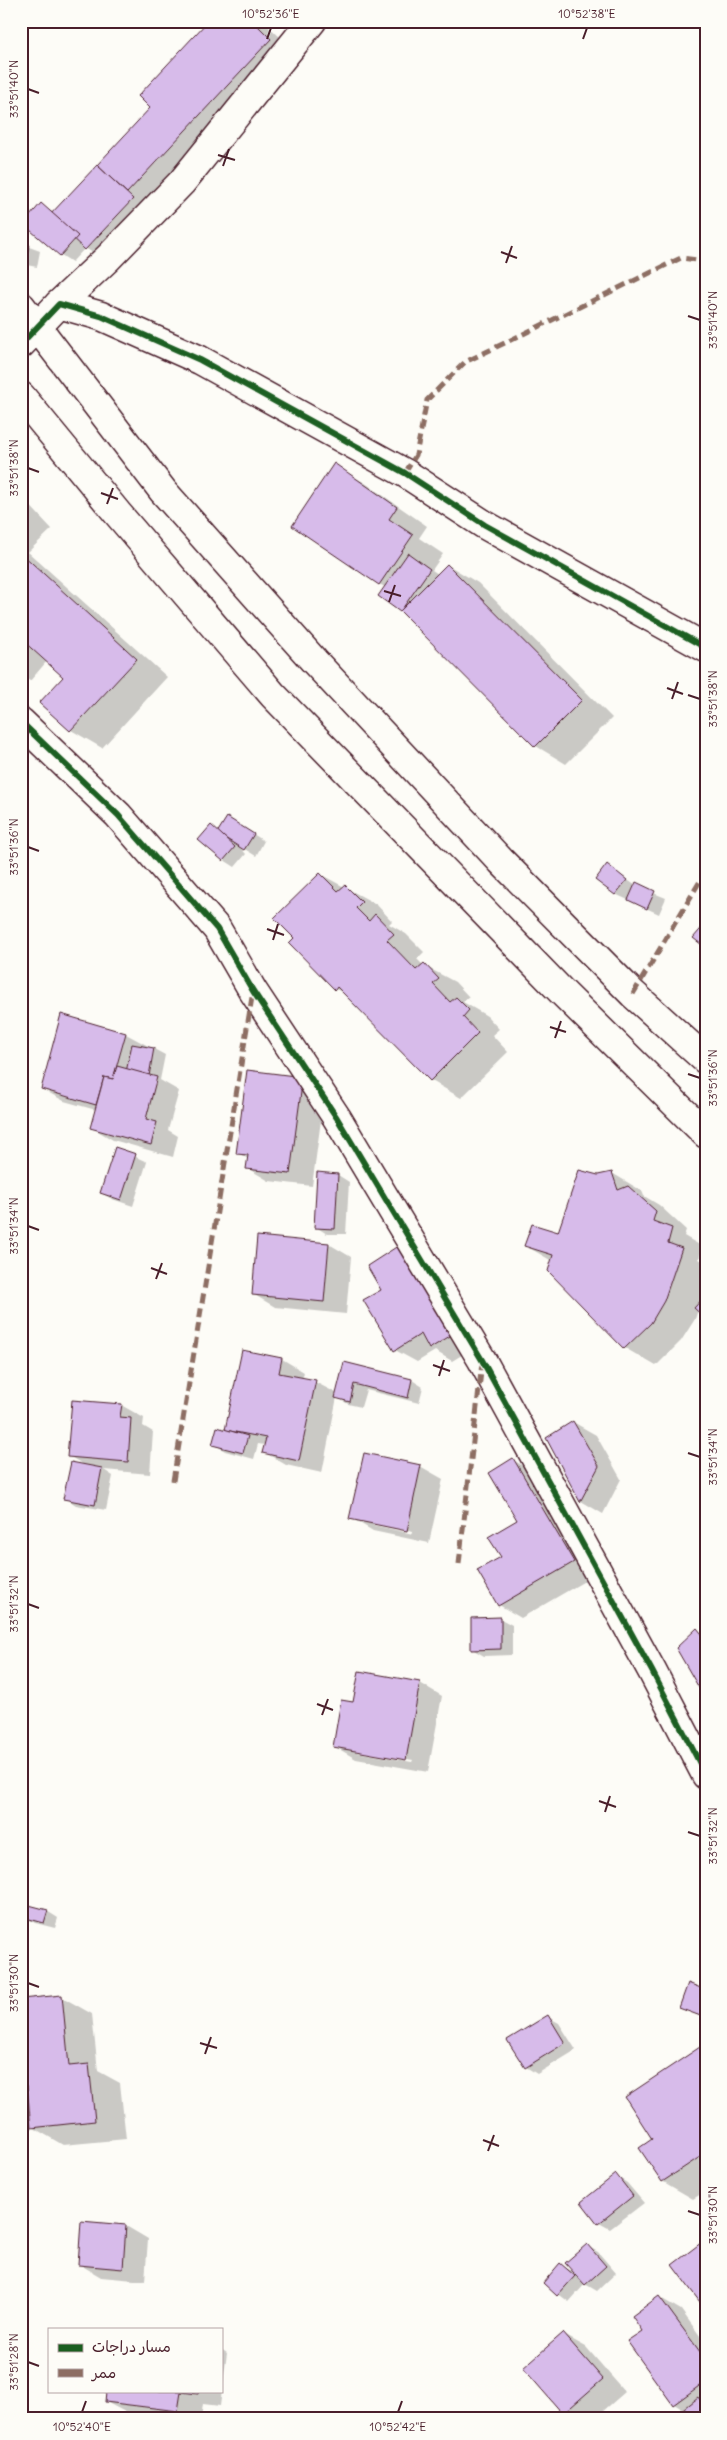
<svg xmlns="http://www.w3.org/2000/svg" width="727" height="2440" font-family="Delius,'Playpen Sans Arabic',sans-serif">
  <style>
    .shadow { fill: #0003; fill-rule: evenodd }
    .building { fill: #d7bbea; stroke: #4a1f2b }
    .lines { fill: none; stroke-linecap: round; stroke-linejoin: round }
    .street-casing { stroke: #4a1f2b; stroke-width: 31 }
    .secondary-casing { stroke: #4a1f2b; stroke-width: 31 }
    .street { stroke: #fdfcf7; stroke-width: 28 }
    .secondary { stroke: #fdfcf7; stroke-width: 28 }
    .quiet { stroke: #8d6e63; stroke-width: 5; stroke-dasharray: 10 5; stroke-linecap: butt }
    .cycleway-casing { stroke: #fdfcf7; stroke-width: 9 }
    .cycleway { stroke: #1b5e20; stroke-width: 6 }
    .ticks { fill: none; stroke: #4a1f2b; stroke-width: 2 }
    .neatline { fill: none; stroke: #4a1f2b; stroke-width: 2 }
    .ticks-label { font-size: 12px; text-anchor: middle; fill: #4a1f2b }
  </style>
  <rect width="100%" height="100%" fill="#fdfcf7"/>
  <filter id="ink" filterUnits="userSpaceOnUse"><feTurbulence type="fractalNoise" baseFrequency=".02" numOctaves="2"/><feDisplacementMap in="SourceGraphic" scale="10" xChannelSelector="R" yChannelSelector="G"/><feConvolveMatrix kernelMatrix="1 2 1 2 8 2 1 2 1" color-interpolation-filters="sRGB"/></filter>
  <g filter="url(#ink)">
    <!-- shadow -->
    <g class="shadow">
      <path d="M209 21H263L301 57 108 262 85 248 72 262 61 255 24 224 41 205 54 213 97 166 102 169 152 108Z"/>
      <path d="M21 244 40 251 37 267 21 264Z"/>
      <path d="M334 465 365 483 427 526 419 538 443 554 432 570 438 574 448 565 478 583 612 718 566 764 536 746 402 612 385 587 379 584Z"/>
      <path d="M21 496 52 529 28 552 167 677 102 748 71 730 41 703 65 677 47 661 30 681 21 676Z"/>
      <path d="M239 825 264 841 256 856 238 845 246 854 235 867 224 860 200 840 211 827 219 832Z"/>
      <path d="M608 866 636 886 666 898 659 914 615 894Z"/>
      <path d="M320 874 376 904 392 921 389 924 406 934 424 952 417 959 423 965 455 982 469 997 463 1002 487 1016 499 1029 492 1035 508 1052 461 1098 430 1080 347 995 336 989 291 943 296 938Z"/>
      <path d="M62 1016 126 1034 165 1055 160 1080 179 1091 168 1130 178 1136 173 1157 113 1140 91 1127 96 1110 64 1101 42 1089Z"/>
      <path d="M249 1071 325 1091 312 1186 269 1181 247 1168 248 1159 238 1153Z"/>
      <path d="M116 1148 147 1162 133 1206 112 1199 101 1193Z"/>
      <path d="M612 1173 642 1191 644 1196 659 1205 686 1230 684 1236 703 1247 699 1259 706 1263V1286L695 1319 681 1341 656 1366 625 1348 549 1270 552 1261 526 1246 559 1234 598 1177Z"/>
      <path d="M338 1175 349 1182 346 1234H327L316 1227Z"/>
      <path d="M258 1237 329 1244 351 1257 346 1314 275 1307 253 1294Z"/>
      <path d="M383 1290 480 1344 452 1361 435 1351 417 1362 395 1350Z"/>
      <path d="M282 1359 304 1372 302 1379 315 1382 338 1394 345 1363 412 1380 423 1387 419 1403 366 1390 361 1407 348 1404 337 1397 322 1473 286 1465 264 1452 265 1445 258 1444 254 1459 225 1451 214 1444Z"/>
      <path d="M121 1405 144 1418 143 1426 153 1432 150 1474 104 1470 113 1476 106 1510 76 1505 65 1498 84 1465 69 1456Z"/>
      <path d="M573 1422 596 1435 621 1479 603 1514 581 1501 548 1439Z"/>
      <path d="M513 1460 535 1473 595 1575 521 1618 499 1605 502 1558 519 1520Z"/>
      <path d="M420 1466 443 1479 429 1543 373 1531 351 1518ZM373 1523 413 1531V1534L373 1525Z"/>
      <path d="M501 1619 512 1625V1655L484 1656 472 1649Z"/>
      <path d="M698 1630 706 1635V1698Z"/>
      <path d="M420 1683 442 1696 428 1772 356 1759 334 1746 354 1704ZM356 1750 413 1760 412 1762 356 1752Z"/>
      <path d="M47 1911 58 1918 55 1928 35 1923 23 1916Z"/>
      <path d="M706 1991V2019L680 2007Z"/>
      <path d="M62 1997 92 2014 98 2071 120 2083 126 2139 63 2145 32 2127 30 2105 21 2102V2000Z"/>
      <path d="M548 2017 559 2023 576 2050 537 2074 526 2067Z"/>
      <path d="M706 2045V2191L693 2199 662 2181 654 2139Z"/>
      <path d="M616 2176 627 2183 644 2203 610 2229 599 2223Z"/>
      <path d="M126 2226 148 2239 145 2281 101 2277 79 2264Z"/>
      <path d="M587 2246 598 2252 616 2273 597 2291 585 2284 569 2302 544 2283 561 2265 575 2273Z"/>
      <path d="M659 2297 681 2310 706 2344V2419H672L684 2410 674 2404 644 2331Z"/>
      <path d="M564 2335 586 2347 625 2392 594 2419H574L564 2413Z"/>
      <path d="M221 2349 227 2353 220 2406 203 2404 201 2419H164L129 2414 106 2402 108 2391H221Z"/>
    </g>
    <!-- building -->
    <g class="building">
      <path d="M208 21H253L271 39 127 193 97 165 150 108 138 96Z"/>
      <path d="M97 165 133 199 85 250 49 216Z"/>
      <path d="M41 203 78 236 60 256 23 224Z"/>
      <path d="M21 242 29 244 26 262 21 261Z"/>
      <path d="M334 463 397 507 389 519 413 535 379 585 292 526Z"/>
      <path d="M21 553 137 659 70 731 39 703 63 677 21 639Z"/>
      <path d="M408 553 430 569 400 612 378 596Z"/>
      <path d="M447 564 582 700 535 747 400 611Z"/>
      <path d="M227 817 254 834 244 850 217 833Z"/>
      <path d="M211 825 235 847 223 861 198 840Z"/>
      <path d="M607 864 627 880 615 895 595 880Z"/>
      <path d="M320 873 338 891 345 885 362 902 356 908 369 921 375 914 394 934 387 940 416 970 424 963 439 979 433 984 450 1002 456 997 469 1010 463 1017 478 1033 430 1081 337 987 335 990 289 943 294 938 274 918Z"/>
      <path d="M636 882 655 891 647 909 628 900Z"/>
      <path d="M706 923V948L693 938Z"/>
      <path d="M61 1014 126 1033 113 1079 104 1077 96 1105 41 1089Z"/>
      <path d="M132 1044 154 1048 149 1076 126 1072Z"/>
      <path d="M117 1066 157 1077 146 1119 157 1122 151 1145 90 1128 104 1077 113 1079Z"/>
      <path d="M247 1070 303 1077 290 1174 246 1169 248 1155 236 1154Z"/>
      <path d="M115 1147 136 1154 121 1200 100 1193Z"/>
      <path d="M579 1170 598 1175 612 1172 618 1190 628 1186 656 1211 653 1221 672 1228 668 1243 682 1248 664 1301 651 1323 624 1349 548 1271 553 1255 524 1246 532 1224 558 1232Z"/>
      <path d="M317 1172 338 1174 335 1229 314 1228Z"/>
      <path d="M257 1236 329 1243 324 1302 252 1295Z"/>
      <path d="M404 1242 458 1331 429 1349 421 1334 394 1351 363 1300 381 1290 367 1266Z"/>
      <path d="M706 1295V1319L694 1308Z"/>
      <path d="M242 1350 282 1358 279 1373 316 1380 299 1461 262 1453 266 1438 225 1430Z"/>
      <path d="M344 1362 412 1379 408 1398 354 1384 350 1402 335 1398Z"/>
      <path d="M72 1400 122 1404 120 1417 131 1418 128 1462 67 1457Z"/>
      <path d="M573 1421 599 1466 580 1502 546 1438Z"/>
      <path d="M217 1427 248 1436 243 1453 212 1445Z"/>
      <path d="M364 1453 421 1465 407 1531 349 1519Z"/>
      <path d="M513 1458 574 1562 498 1606 477 1570 501 1557 488 1537 517 1520 489 1473Z"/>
      <path d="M71 1462 102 1468 95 1505 63 1499Z"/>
      <path d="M501 1617V1649L471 1650V1618Z"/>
      <path d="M697 1628 706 1639V1700L676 1648Z"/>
      <path d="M359 1671 420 1682 406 1760 333 1747 341 1700 353 1702Z"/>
      <path d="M25 1904 48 1910 44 1923 22 1917Z"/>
      <path d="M688 1983 706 1990V2018L679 2008Z"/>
      <path d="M62 1995 69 2066 89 2064 95 2121 31 2128 27 2085H21V1999Z"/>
      <path d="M548 2015 565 2043 525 2068 507 2040Z"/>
      <path d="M706 2043V2153L662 2182 639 2148 652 2139 625 2097Z"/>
      <path d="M616 2174 633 2196 598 2224 581 2202Z"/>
      <path d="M81 2221 126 2225 123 2269 78 2265Z"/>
      <path d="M706 2239V2310L672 2265Z"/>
      <path d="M587 2244 606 2266 585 2285 565 2263Z"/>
      <path d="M560 2263 575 2276 557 2296 543 2283Z"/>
      <path d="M659 2296 706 2360V2381L673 2405 627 2341 642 2331 632 2316Z"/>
      <path d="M563 2333 603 2379 563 2414 523 2368Z"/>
      <path d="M106 2391H199L198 2394 181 2392 178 2411 105 2402Z"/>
      <path d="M698 2397 706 2408 691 2419H670Z"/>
    </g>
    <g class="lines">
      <defs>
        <g id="street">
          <path d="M59 304 108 258 182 182 312 21"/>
          <path d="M21 344 59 304 101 316 200 360 405 473 485 525 706 648"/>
          <path d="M21 722 118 815 217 929 253 991 337 1118 482 1360 652 1671 706 1775"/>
        </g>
        <g id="secondary">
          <path d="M21 306 163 491 315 662 501 861 633 994 706 1060"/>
          <path d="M21 396 118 514 273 695 564 994 706 1134"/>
        </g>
      </defs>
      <!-- street casing -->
      <use href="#street" class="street-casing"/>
      <!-- secondary casing -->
      <use href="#secondary" class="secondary-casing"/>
      <!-- street -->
      <use href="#street" class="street"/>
      <!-- secondary -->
      <use href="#secondary" class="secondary"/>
      <!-- quiet -->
      <g class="quiet">
        <path d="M405 473 416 455 427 400 465 362 681 258 706 261"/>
        <path d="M633 994 706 871"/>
        <path d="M173 1481 253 991"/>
        <path d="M459 1564 482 1363"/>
      </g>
      <defs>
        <g id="cycleway">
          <path d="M21 344 59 304 101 316 200 360 405 473 485 525 706 648"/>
          <path d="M21 722 118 815 217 929 253 991 337 1118 482 1360 652 1671 706 1775"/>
        </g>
      </defs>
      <!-- cycleway casing -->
      <use href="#cycleway" class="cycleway-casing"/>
      <!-- cycleway -->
      <use href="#cycleway" class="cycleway"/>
    </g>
  </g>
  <!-- ticks -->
  <path class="ticks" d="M267 39 271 28M583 39 587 28M28 89 39 93M218 155 235 160M223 166 229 149M501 252 517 258M506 263 512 246M688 316 700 320M28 468 39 472M101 493 118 499M107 504 113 488M384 591 401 596M389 602 395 585M667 688 683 694M688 695 700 699M672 699 678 682M28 847 39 851M267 929 284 935M273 940 278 924M550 1027 566 1032M555 1038 561 1021M688 1074 700 1078M28 1226 39 1230M151 1268 167 1274M156 1279 162 1263M433 1365 450 1371M439 1376 444 1360M688 1453 700 1457M28 1604 39 1608M317 1704 333 1710M322 1715 328 1699M599 1801 616 1807M605 1812 610 1796M688 1832 700 1836M28 1983 39 1987M200 2043 217 2048M205 2054 211 2037M483 2140 499 2146M488 2151 494 2135M688 2211 700 2215M28 2362 39 2366M82 2412 86 2401M398 2412 402 2401"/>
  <!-- margin -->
  <rect width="727" height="2440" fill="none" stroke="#fdfcf7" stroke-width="55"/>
  <!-- legend -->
  <rect x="48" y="2328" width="175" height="65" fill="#fdfcf7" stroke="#b5a4a5"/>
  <rect x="58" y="2344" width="25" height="8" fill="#1b5e20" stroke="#b5a4a5"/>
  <text x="92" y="2352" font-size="15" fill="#4a1f2b">مسار دراجات</text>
  <rect x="58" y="2369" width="25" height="8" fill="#8d6e63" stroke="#b5a4a5"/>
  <text x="92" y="2378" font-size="15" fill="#4a1f2b">ممر</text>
  <rect x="28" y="28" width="672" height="2384" class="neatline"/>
  <g class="ticks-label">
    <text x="271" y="18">10°52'36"E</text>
    <text x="587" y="18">10°52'38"E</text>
    <text transform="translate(14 89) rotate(-90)" y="4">33°51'40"N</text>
    <text transform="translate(713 320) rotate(-90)" y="4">33°51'40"N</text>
    <text transform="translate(14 468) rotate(-90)" y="4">33°51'38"N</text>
    <text transform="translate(713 699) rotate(-90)" y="4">33°51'38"N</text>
    <text transform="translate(14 847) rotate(-90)" y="4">33°51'36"N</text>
    <text transform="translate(713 1078) rotate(-90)" y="4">33°51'36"N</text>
    <text transform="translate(14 1226) rotate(-90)" y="4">33°51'34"N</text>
    <text transform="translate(713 1457) rotate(-90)" y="4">33°51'34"N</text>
    <text transform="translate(14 1604) rotate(-90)" y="4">33°51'32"N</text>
    <text transform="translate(713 1836) rotate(-90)" y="4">33°51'32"N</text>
    <text transform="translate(14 1983) rotate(-90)" y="4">33°51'30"N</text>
    <text transform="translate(713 2215) rotate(-90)" y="4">33°51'30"N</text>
    <text transform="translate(14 2362) rotate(-90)" y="4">33°51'28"N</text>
    <text x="82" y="2431">10°52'40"E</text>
    <text x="398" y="2431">10°52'42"E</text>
  </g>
</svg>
